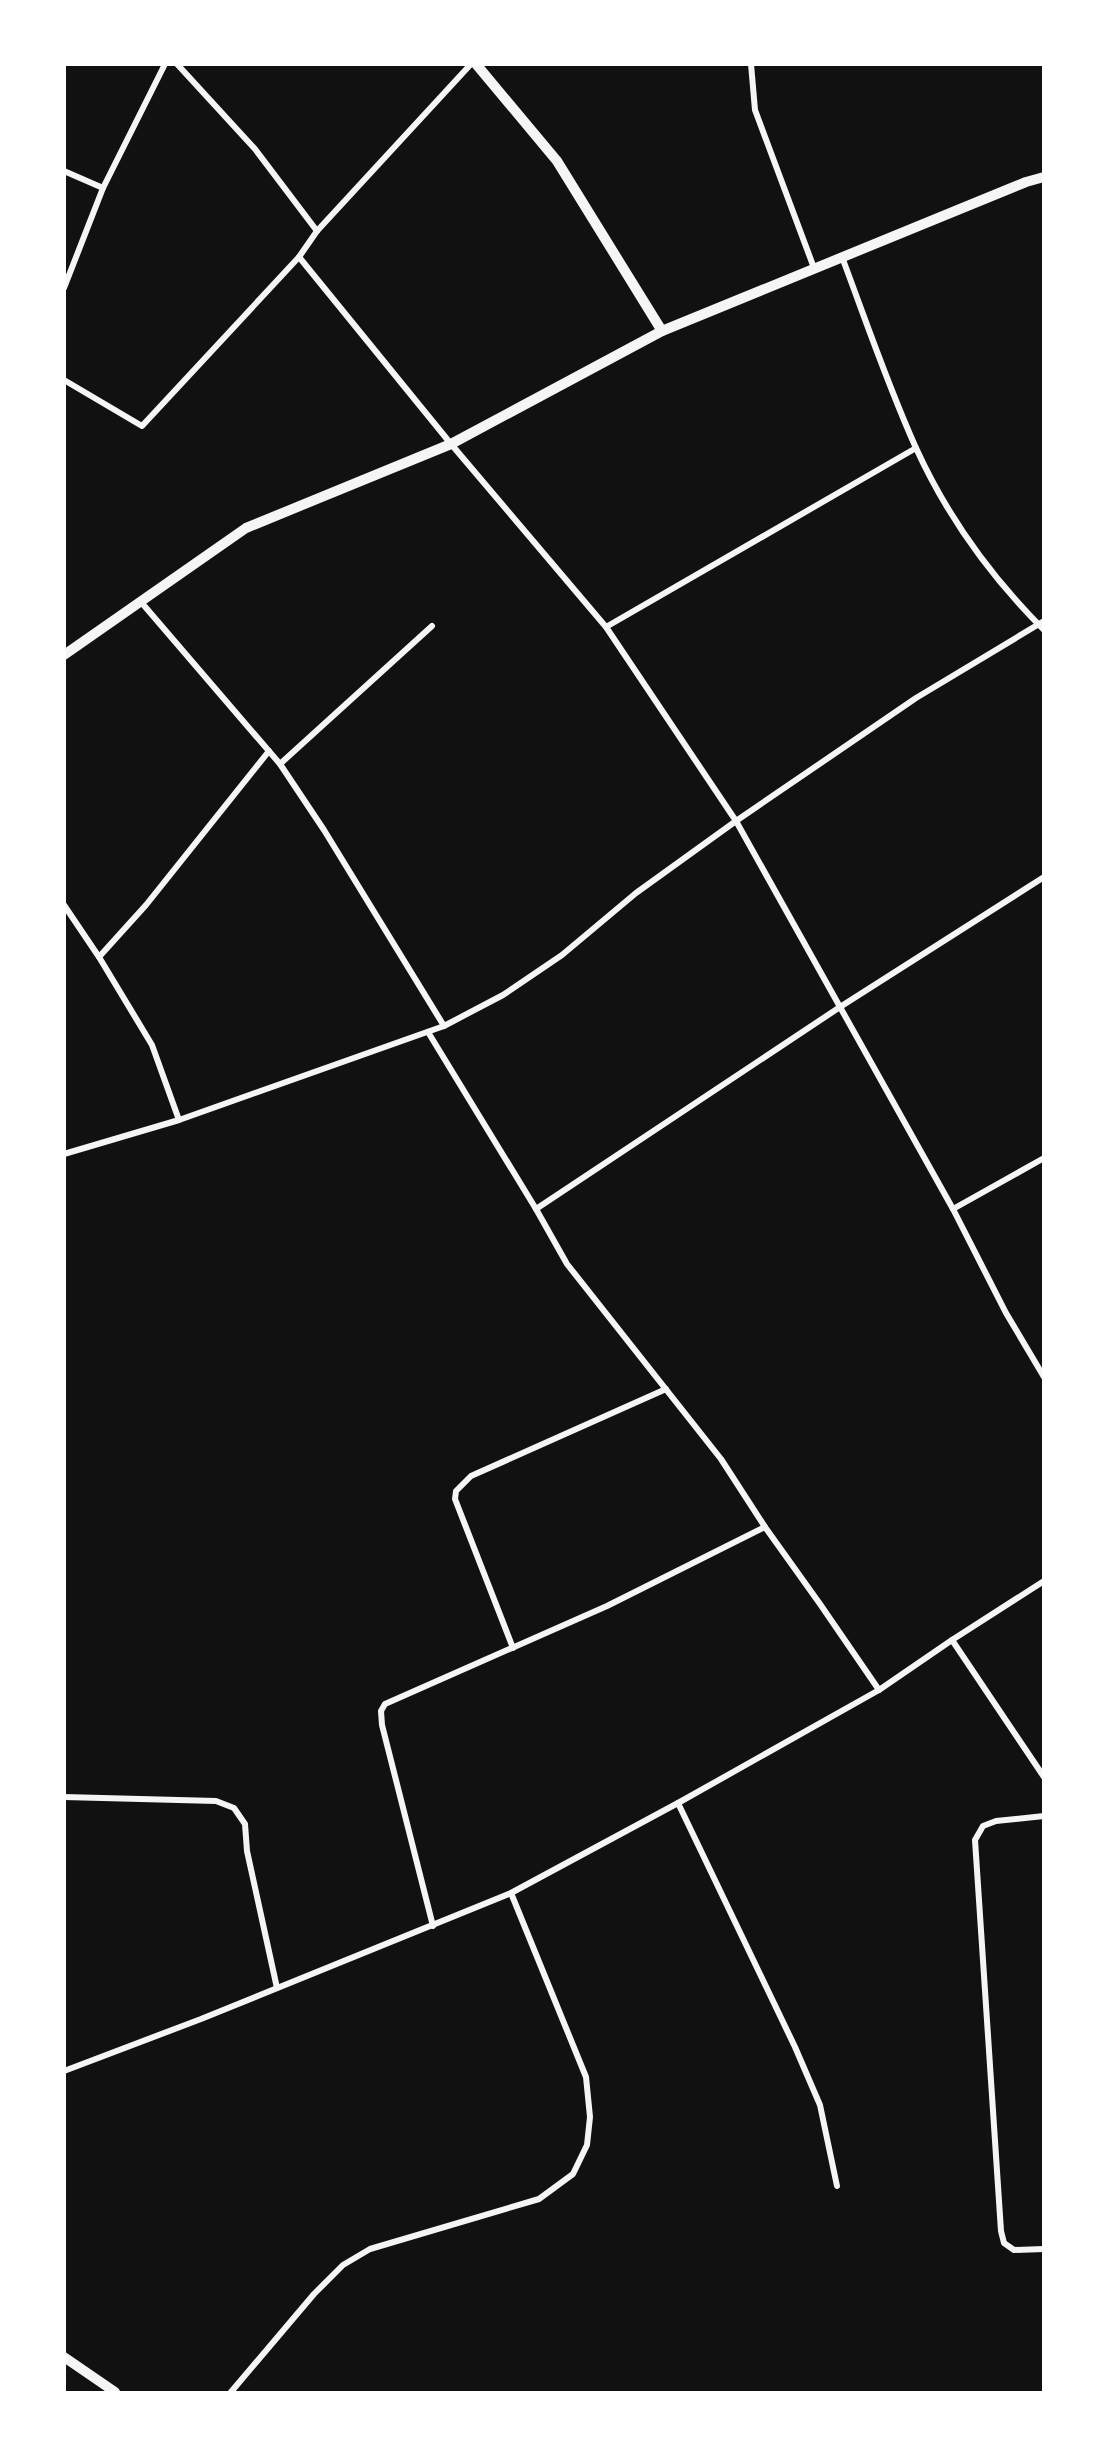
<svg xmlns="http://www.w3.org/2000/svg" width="1108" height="2457" font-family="'PT Sans Narrow',sans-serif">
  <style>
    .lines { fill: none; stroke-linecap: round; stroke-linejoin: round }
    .minor { stroke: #f5f5f5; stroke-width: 6 }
    .tertiary { stroke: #f5f5f5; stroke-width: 10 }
  </style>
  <rect width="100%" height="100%" fill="#111"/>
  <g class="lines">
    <!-- minor -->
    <g class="minor">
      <path d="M177 64 255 149 317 231"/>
      <path d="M751 64 755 110 814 268"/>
      <path d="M64 171 103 188"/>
      <path d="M299 257 451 444 606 627 736 821 953 1209 1006 1313 1044 1377"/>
      <path d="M842 257C866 321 888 386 916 448 947 516 992 578 1044 630"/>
      <path d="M64 288 103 188 165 64"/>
      <path d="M64 380 142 426 299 257 317 231 471 64"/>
      <path d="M141 602 280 764 324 830 444 1026"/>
      <path d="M606 627 916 448"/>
      <path d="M280 764 432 626"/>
      <path d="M64 905 99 957 152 1045 179 1120"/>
      <path d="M99 957 146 905 269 751"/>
      <path d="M428 1032 536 1209 567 1264 721 1459 765 1527 820 1604 879 1690"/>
      <path d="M64 1154 179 1120 444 1026 503 995 562 955 636 893 736 821 916 698 1044 621"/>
      <path d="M536 1209 840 1007 1044 877"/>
      <path d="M953 1209 1044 1158"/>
      <path d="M952 1640 1044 1777"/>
      <path d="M513 1648 455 1499 456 1491 471 1476 666 1389"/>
      <path d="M64 1797 216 1801 234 1808 245 1824 247 1851 277 1988"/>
      <path d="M678 1803 795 2047 820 2105 837 2186"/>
      <path d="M1044 1816 996 1821 983 1826 975 1840 1001 2231 1004 2243 1014 2250 1044 2249"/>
      <path d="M433 1926 382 1725 381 1711 385 1704 607 1606 765 1527"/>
      <path d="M64 2071 201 2019 511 1893 678 1803 879 1690 952 1640 1044 1581"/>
      <path d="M231 2392 314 2294 343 2265 370 2249 539 2199 573 2174 587 2145 590 2117 586 2077 511 1893"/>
    </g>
    <!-- tertiary -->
    <g class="tertiary">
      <path d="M476 64 557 161 662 331"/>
      <path d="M64 655 246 528 451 444 662 331 1026 182 1044 177"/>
      <path d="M64 2357 115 2392"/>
    </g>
  </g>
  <!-- border -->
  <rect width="1108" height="2457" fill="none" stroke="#ffffff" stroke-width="132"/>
</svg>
